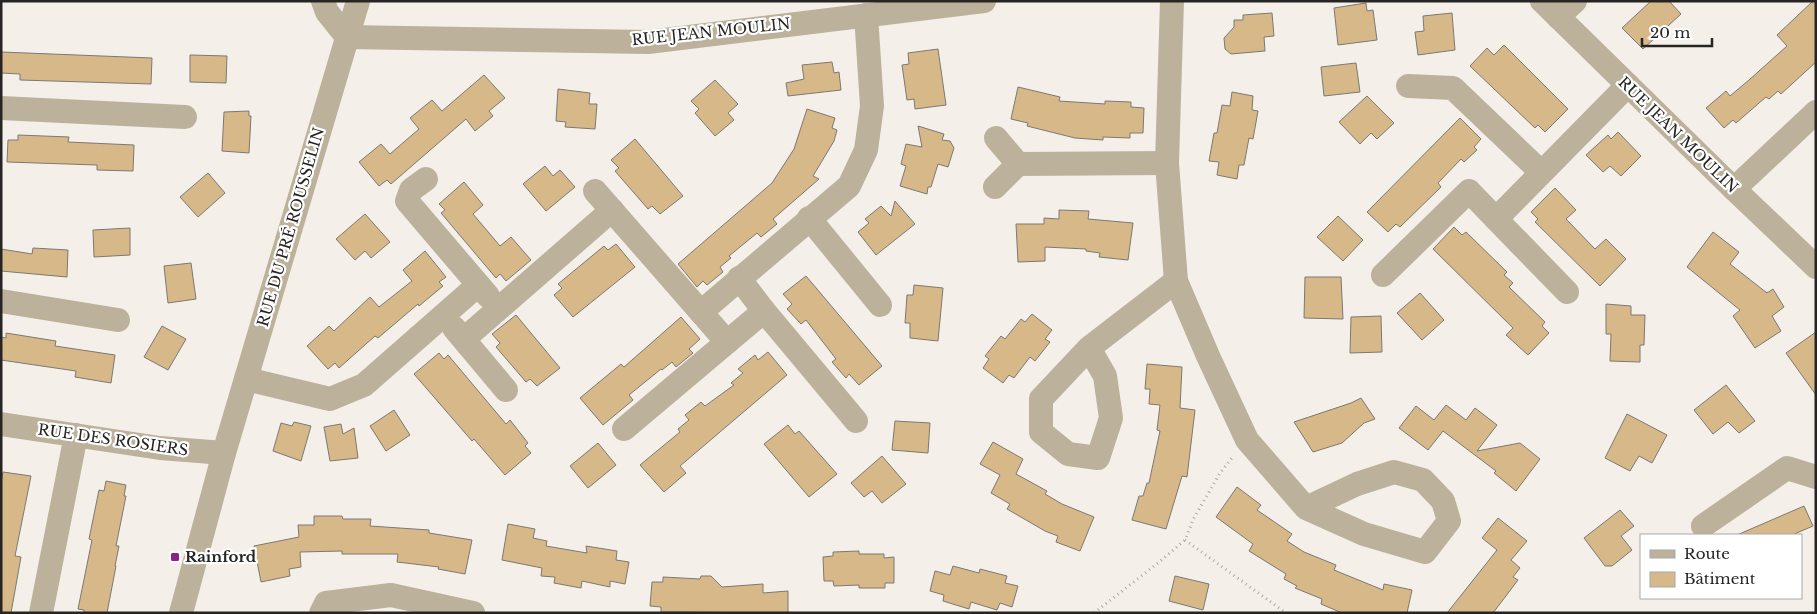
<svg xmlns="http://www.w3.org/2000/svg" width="1817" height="614" font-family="'Libre Baskerville',serif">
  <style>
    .building { fill: #d7b989; stroke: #7c7872 }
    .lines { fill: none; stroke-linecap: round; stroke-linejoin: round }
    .path { stroke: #aca9a3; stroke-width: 3; stroke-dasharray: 1 4; stroke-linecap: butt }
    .minor { stroke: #bcb19b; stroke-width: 24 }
    .poi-dot { fill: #8f2284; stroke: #fff; stroke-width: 2 }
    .labels { text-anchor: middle; stroke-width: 4.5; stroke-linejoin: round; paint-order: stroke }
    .street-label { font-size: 15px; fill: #272523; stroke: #fff }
    .poi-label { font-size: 15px; font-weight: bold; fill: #272523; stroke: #fff; text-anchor: start }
  </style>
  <rect width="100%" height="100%" fill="#f4f0e9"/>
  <!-- building -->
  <g class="building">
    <path d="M1651 1H1669L1681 14 1643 49 1622 28Z"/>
    <path d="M1813 1H1816V62L1781 94 1778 91 1769 99 1766 97 1736 123 1733 120 1724 128 1706 108 1726 91 1730 96 1749 80 1787 46 1777 35Z"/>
    <path d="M1366 3 1367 11 1373 10 1377 40 1338 45 1334 8Z"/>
    <path d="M1272 13 1274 36 1264 37 1265 51 1231 54 1225 49 1224 38 1234 27V20H1243V15Z"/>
    <path d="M1452 13 1455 50 1418 55 1415 32 1424 31 1423 16Z"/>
    <path d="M1504 45 1568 109 1545 132 1538 125 1535 128 1470 66 1487 48 1494 55Z"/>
    <path d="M938 49 946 105 915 109 914 99 907 100 902 65 909 64 908 53Z"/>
    <path d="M1 52 152 58 151 84 20 80V74L1 73Z"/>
    <path d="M190 55 227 56 226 83 190 82Z"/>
    <path d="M832 62 834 73 839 72 841 90 788 96 786 83 804 79 802 65Z"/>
    <path d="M1356 63 1360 92 1324 96 1321 67Z"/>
    <path d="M484 75 505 98 489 111 493 116 475 131 466 119 391 184 387 180 379 186 359 162 381 144 390 154 419 129 410 118 432 100 442 111Z"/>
    <path d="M715 80 738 104 728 113 734 120 715 136 695 113 699 109 691 101Z"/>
    <path d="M1018 87 1060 97 1059 101 1105 104V101L1131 102V107L1144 108 1143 133H1130V138L1103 137V140L1075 138 1027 126 1028 123 1011 119Z"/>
    <path d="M558 89 590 93 589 104H597L595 129 565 127 566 122 556 121Z"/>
    <path d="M1232 92 1253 96 1252 110 1258 111 1253 139 1249 138 1244 165H1239L1237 179 1217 175 1219 162 1209 161 1214 133H1217L1222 105 1230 106Z"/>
    <path d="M1367 96 1394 123 1377 139 1371 133 1360 144 1339 122Z"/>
    <path d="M807 109 835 118 832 128 837 130 834 141 813 176 819 179 773 219 777 224 761 237 757 233 729 256 731 258 720 267 723 272 707 285 703 281 697 287 678 264 772 183 794 149Z"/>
    <path d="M249 111V116H251L249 153 222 151 224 112Z"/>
    <path d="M1460 118 1481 139 1474 147 1477 150 1464 162 1461 159 1438 183 1441 187 1400 227 1396 224 1388 232 1367 212Z"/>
    <path d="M918 126 944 134 942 140 950 141 954 148 948 167 938 164 931 187H928L927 194 900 186 906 166 901 164 906 144 922 147Z"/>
    <path d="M1618 132 1641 156 1621 176 1610 166 1603 172 1586 155 1608 135 1611 139Z"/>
    <path d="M18 135 69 137 68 142 134 145 133 171 97 170V165L7 162 8 140H18Z"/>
    <path d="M635 139 683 196 660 214 652 206 648 209 615 171 619 168 611 160Z"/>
    <path d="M545 166 553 176 560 170 575 187 546 211 523 184Z"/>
    <path d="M208 173 225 193 198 217 180 197Z"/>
    <path d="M464 182 483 205 473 214 500 246 511 237 531 260 506 281 500 274 496 278 441 213 445 210 439 204Z"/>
    <path d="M1555 188 1576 210 1566 219 1595 249 1606 239 1626 259 1600 286 1535 222 1538 219 1531 212Z"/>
    <path d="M895 201 915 224 876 255 858 232 869 223 865 219 881 206 891 216Z"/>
    <path d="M1059 210 1089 211 1088 219 1133 223 1128 260 1099 257 1100 253 1086 251V249L1045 247V261L1018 262 1016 224H1044V218L1059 219Z"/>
    <path d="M365 214 390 242 371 258 365 251 355 260 336 239Z"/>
    <path d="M1338 216 1363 240 1343 261 1317 237Z"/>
    <path d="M1454 227 1462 235 1466 232 1507 272 1504 275 1513 283 1509 287 1545 322 1542 326 1549 333 1528 355 1506 335 1513 328 1433 249Z"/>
    <path d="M130 228V255L94 257 93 230Z"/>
    <path d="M1713 232 1739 252 1730 264 1767 293 1773 289 1784 307 1772 316 1781 331 1755 348 1733 316 1740 310 1687 267Z"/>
    <path d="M616 244 635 267 573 317 554 295 562 288 558 284 604 246 608 250Z"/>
    <path d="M33 248 68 250 67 277 1 271V249L32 254Z"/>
    <path d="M425 251 446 277 439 282 443 286 419 306 418 304 378 338 375 336 339 368 335 363 328 369 307 346 329 326 334 331 370 297 379 307 412 281 403 270Z"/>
    <path d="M191 263 196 299 168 303 164 266Z"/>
    <path d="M806 276 882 366 859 385 849 374 846 378 832 362 836 359 806 320 801 324 787 309 792 304 783 294Z"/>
    <path d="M1305 277H1341L1343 319 1304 318Z"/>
    <path d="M914 285 943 288 938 341 910 338V323H905L907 295H913Z"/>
    <path d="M1420 293 1444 320 1422 340 1397 313Z"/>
    <path d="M1606 304 1631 306V315H1645L1644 345H1640V362L1610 361 1611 334H1606Z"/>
    <path d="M1032 314 1052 330 1045 339 1050 342 1035 361 1030 357 1014 378 1009 375 1003 383 983 368 989 359 985 356 1001 336 1005 339 1021 319 1025 322Z"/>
    <path d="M516 315 560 368 537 386 530 379 526 382 496 347 500 343 492 334Z"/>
    <path d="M1381 316 1382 352 1350 353 1351 317Z"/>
    <path d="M681 317 700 339 689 349 693 353 676 367 672 362 662 370 661 369 629 395 633 400 603 425 580 398 621 364 624 367Z"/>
    <path d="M162 326 186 339 168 370 144 357Z"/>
    <path d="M1816 332V395L1786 353Z"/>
    <path d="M6 333 56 341 55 346 115 355 111 383 75 377 76 371 1 360V337L6 338Z"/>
    <path d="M768 352 787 375 680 466 686 473 664 492 640 465 680 432 678 429 689 420 685 415 701 402 705 406 734 385 731 383 743 373 738 369 755 355 758 360Z"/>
    <path d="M439 353 444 359 448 355 506 424 510 420 528 443 525 446 531 453 505 475 474 439 472 441 414 374Z"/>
    <path d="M1147 364 1182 367 1180 408 1195 410 1187 477 1182 476 1166 529 1132 520 1139 496H1143L1147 483H1149L1160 431 1157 430 1160 405 1149 404 1150 389H1145Z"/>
    <path d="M1726 385 1755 421 1739 433 1728 422 1713 434 1694 410Z"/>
    <path d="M1361 398 1375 419 1364 423 1342 443 1313 452 1294 422 1351 403Z"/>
    <path d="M1446 405 1466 420 1475 408 1497 425 1477 451 1520 443 1540 459 1516 491 1494 473 1496 471 1443 431 1428 450 1399 428 1416 406 1434 420Z"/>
    <path d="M394 410 410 435 386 451 370 426Z"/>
    <path d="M1627 414 1667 435 1652 463 1639 456 1630 471 1605 458Z"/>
    <path d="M895 421 930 423 928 453 892 450Z"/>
    <path d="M294 422 311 426 301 461 273 451 281 423 292 426Z"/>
    <path d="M341 424 343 434 354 428 358 458 330 461 324 427Z"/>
    <path d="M788 425 795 434 799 431 837 474 809 497 764 444Z"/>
    <path d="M993 442 1023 459 1016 474 1047 491 1045 494 1062 504 1094 517 1080 551 1056 542 1058 536 1045 531 1007 509 1010 504 991 493 1000 475 980 464Z"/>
    <path d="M598 443 616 465 588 488 570 466Z"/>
    <path d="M882 456 906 484 882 503 872 491 864 497 851 483Z"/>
    <path d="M3 472 31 476 15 556 21 557 11 613H1V483Z"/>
    <path d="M106 481 126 485 124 496H126L116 546H119L115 566H116L107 613H84V610L78 609 92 540 89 539 99 490 104 491Z"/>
    <path d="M1237 487 1261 505 1257 510 1292 534 1287 541 1304 552 1336 565 1334 570 1383 590 1384 584 1412 590 1407 613H1342L1321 604 1322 599 1295 588 1297 586 1284 579 1286 574 1249 551 1253 544 1216 517Z"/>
    <path d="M1804 506 1813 526 1792 535H1737Z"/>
    <path d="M1620 510 1634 526 1621 536 1632 550 1612 566H1605L1584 538Z"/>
    <path d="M314 516H342L343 519H371L370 526 429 530V533L472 540 465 574 438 569 439 567 397 562 398 554H342V551L300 552 301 567 289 569 290 576 261 582 254 546 299 537 298 525H314Z"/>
    <path d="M1498 518 1527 541 1511 560 1520 568 1513 577 1518 580 1493 613H1447L1497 550 1482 538Z"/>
    <path d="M508 524 535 529 533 538 547 541 546 546 587 553 586 546 617 551 616 560 629 562 625 584 610 581V587L582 581 581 588 554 583 555 577 541 576 542 568 502 560Z"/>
    <path d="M859 551V554H884V558L894 557V583H885V588H859V585L834 586 833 581H824L823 557 833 556V552Z"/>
    <path d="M953 566 979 573 980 569 1007 576 1005 583 1018 586 1012 607 1000 603 997 610 971 602 969 609 943 601 944 595 930 591 935 571 950 575Z"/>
    <path d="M701 576H711L722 587 763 584V593L788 591V613L675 612H661V607L650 606 652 582H663V577L700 579Z"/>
    <path d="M1175 576 1209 584 1203 610 1169 601Z"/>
  </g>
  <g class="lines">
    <!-- path -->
    <g class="path">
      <path d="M1185 540 1286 613"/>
      <path d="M1094 613 1158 563 1185 540 1194 518 1220 473 1232 458"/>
    </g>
    <!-- minor -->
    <g class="minor">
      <path d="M323 1 327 12 347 37 648 42 984 1"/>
      <path d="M1172 1 1167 163 1176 281 1208 356 1247 440 1306 508 1364 534 1425 552 1449 521 1443 501 1423 480 1394 472 1357 484 1306 508"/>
      <path d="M1542 1 1734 189 1816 267"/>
      <path d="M1558 17 1575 1"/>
      <path d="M1408 86 1453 88 1541 172"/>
      <path d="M1 108 185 117"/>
      <path d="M996 138 1018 164"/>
      <path d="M426 179 411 190 407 201 488 296"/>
      <path d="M995 187 1018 164 1167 163"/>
      <path d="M1734 189 1816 112"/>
      <path d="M595 191 727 342"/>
      <path d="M809 218 880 305"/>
      <path d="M1383 275 1469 191 1496 219"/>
      <path d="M739 278 764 311 856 421"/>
      <path d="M1567 292 1496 219 1628 85"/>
      <path d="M1 301 118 320"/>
      <path d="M701 312 849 186 866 150 872 106 866 15"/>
      <path d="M454 328 506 390"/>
      <path d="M464 339 612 210"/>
      <path d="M1089 348 1105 376 1111 418 1098 458 1068 454 1041 432V399L1089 348 1176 281"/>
      <path d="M246 379 330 399 364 385 478 285"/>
      <path d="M1 424 160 448 224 453"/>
      <path d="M624 429 764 311"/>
      <path d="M1703 526 1787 468 1816 477"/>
      <path d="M41 613 76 435"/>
      <path d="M181 613 224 453 358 1"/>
      <path d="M321 613 326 603 391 595 473 613"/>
    </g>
  </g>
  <!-- markers -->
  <rect class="poi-dot" x="170" y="552" width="10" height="10" rx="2.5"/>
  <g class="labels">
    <!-- street labels -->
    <g class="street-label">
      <text transform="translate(711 32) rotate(-6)" y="5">RUE JEAN MOULIN</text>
      <text transform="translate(1678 135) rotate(44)" y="5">RUE JEAN MOULIN</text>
      <text transform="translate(291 227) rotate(-74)" y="5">RUE DU PRÉ ROUSSELIN</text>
      <text transform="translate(113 440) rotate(8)" y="5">RUE DES ROSIERS</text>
    </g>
    <!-- poi labels -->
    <g class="poi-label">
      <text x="185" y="562">Rainford</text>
    </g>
  </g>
  <!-- border -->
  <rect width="1817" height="614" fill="none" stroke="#272523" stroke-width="5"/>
  <!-- legend -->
  <rect x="1640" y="534" width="162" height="65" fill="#ffffff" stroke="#a9a8a7"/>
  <rect x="1650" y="550" width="25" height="8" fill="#bcb19b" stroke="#a9a8a7"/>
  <text x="1684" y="559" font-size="15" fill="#272523">Route</text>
  <rect x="1650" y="572" width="25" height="15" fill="#d7b989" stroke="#a9a8a7"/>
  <text x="1684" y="584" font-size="15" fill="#272523">Bâtiment</text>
  <!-- scale -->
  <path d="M1642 38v8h70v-8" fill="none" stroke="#272523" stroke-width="2.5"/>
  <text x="1650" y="38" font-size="15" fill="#272523" stroke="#ffffff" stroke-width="4" paint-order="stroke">20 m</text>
</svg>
